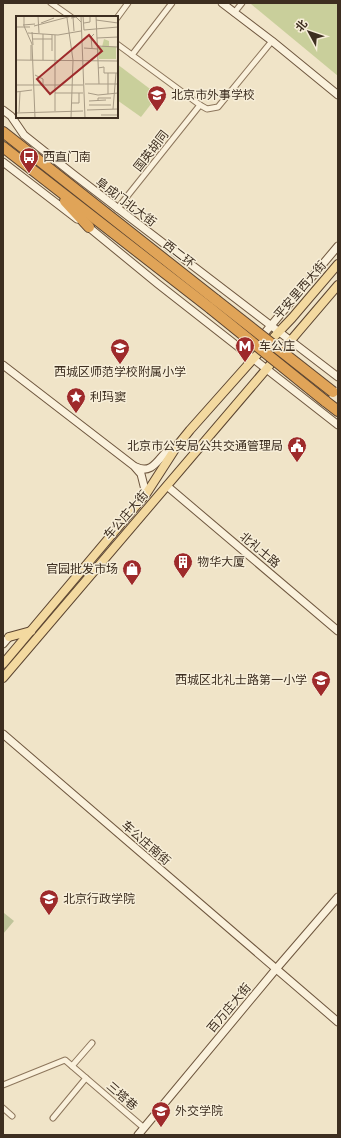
<svg xmlns="http://www.w3.org/2000/svg" width="341" height="1138" font-family="Literata,'Noto Sans SC',serif">
  <style>
    .green { fill: #c9cf9b }
    .cemetery { fill: #bfc49a }
    .lines { fill: none; stroke-linecap: round; stroke-linejoin: round }
    .street-casing { stroke: #8d765c; stroke-width: 7 }
    .secondary-casing { stroke: #6f573f; stroke-width: 9 }
    .primary-casing { stroke: #5b4430; stroke-width: 10 }
    .highway-casing { stroke: #5b4430; stroke-width: 12 }
    .street { stroke: #faf1dc; stroke-width: 5 }
    .secondary { stroke: #faf1dc; stroke-width: 7 }
    .primary { stroke: #f3d9a0; stroke-width: 8 }
    .highway { stroke: #e0a458; stroke-width: 10 }
    .highway-bridge-casing { stroke: #5b4430; stroke-width: 12; stroke-linecap: butt }
    .highway-bridge { stroke: #e0a458; stroke-width: 10 }
    .labels { text-anchor: middle; stroke-width: 3; stroke-linejoin: round; paint-order: stroke }
    .poi-label { font-size: 12px; fill: #3d2e20; stroke: #f7eed8; text-anchor: start }
    .street-label { font-size: 12px; fill: #3d2e20; stroke: #f7eed8 }
    .inset-road { fill: none; stroke: #a89b85; stroke-width: 1 }
    .view { fill: #9e2a2b; fill-opacity: 0.15; stroke: #9e2a2b; stroke-width: 2 }
    .inset-edge { fill: none; stroke: #3d2e20; stroke-width: 2 }
  </style>
  <rect width="100%" height="100%" fill="#f0e4c8"/>
  <!-- green -->
  <g class="green">
    <path d="M253 3H338V76L251 4Z"/>
    <path d="M117 64 158 95 141 117 117 100Z"/>
  </g>
  <!-- cemetery -->
  <path class="cemetery" d="M4 913 14 921 3 934V914Z"/>
  <g class="lines">
    <defs>
      <g id="street">
        <path d="M51 3 71 17"/>
        <path d="M234 13 242 3"/>
        <path d="M117 18 128 3"/>
        <path d="M117 44 200 105 207 109 218 107 272 41"/>
        <path d="M132 55 172 3"/>
        <path d="M117 209 200 105"/>
        <path d="M72 1066 92 1043"/>
        <path d="M3 1085 65 1060 144 1128"/>
        <path d="M3 1108 12 1116"/>
        <path d="M53 1118 86 1078"/>
      </g>
      <g id="secondary">
        <path d="M222 3 272 41 338 95"/>
        <path d="M3 110 11 116 24 135 73 174 338 377"/>
        <path d="M3 162 77 219"/>
        <path d="M86 225 158 284 338 425"/>
        <path d="M252 348 338 246"/>
        <path d="M3 365 134 466 141 474 146 494"/>
        <path d="M136 467C152 475 158 459 168 450 171 448 174 447 177 446"/>
        <path d="M167 486 338 631"/>
        <path d="M3 644 9 637"/>
        <path d="M3 734 338 1022"/>
        <path d="M138 1135 276 969 338 897"/>
      </g>
      <g id="primary">
        <path d="M9 637 31 631"/>
        <path d="M3 664 146 494 177 446 190 430 254 358 292 318 338 264"/>
        <path d="M3 678 338 285"/>
      </g>
      <g id="highway">
        <path d="M3 132 216 300"/>
        <path d="M3 147 210 308"/>
        <path d="M65 201 89 227"/>
        <path d="M325 401 338 411"/>
      </g>
    </defs>
    <!-- street casing -->
    <use href="#street" class="street-casing"/>
    <!-- secondary casing -->
    <use href="#secondary" class="secondary-casing"/>
    <!-- primary casing -->
    <use href="#primary" class="primary-casing"/>
    <!-- highway casing -->
    <use href="#highway" class="highway-casing"/>
    <!-- street -->
    <use href="#street" class="street"/>
    <!-- secondary -->
    <use href="#secondary" class="secondary"/>
    <!-- primary -->
    <use href="#primary" class="primary"/>
    <!-- highway -->
    <use href="#highway" class="highway"/>
    <defs>
      <g id="highway-bridge">
        <path d="M216 300 333 392"/>
        <path d="M210 308 325 401"/>
      </g>
    </defs>
    <!-- highway-bridge casing -->
    <use href="#highway-bridge" class="highway-bridge-casing"/>
    <!-- highway-bridge -->
    <use href="#highway-bridge" class="highway-bridge"/>
  </g>
  <!-- icons -->
  <defs>
    <symbol id="school-pin" viewBox="-11 -11 22 30"><path d="M0 17L-7.5 6A9.5 9.5 0 1 1 7.5 6Z" fill="#9e2a2b" stroke="#f7eed8"/><path d="M0-5L7-2L0 1L-7-2ZM-4 1L0 2.5L4 1V4Q0 6-4 4Z" fill="#fff"/></symbol>
    <symbol id="bus-pin" viewBox="-11 -11 22 30"><path d="M0 17L-7.5 6A9.5 9.5 0 1 1 7.5 6Z" fill="#9e2a2b" stroke="#f7eed8"/><path d="M-5-6H5V4H4V6H2V4H-2V6H-4V4H-5ZM-3.5-4V0h7V-4ZM-3.5 1.2v1.5H-2V1.2ZM2 1.2v1.5H3.5V1.2Z" fill="#fff"/></symbol>
    <symbol id="metro-pin" viewBox="-11 -11 22 30"><path d="M0 17L-7.5 6A9.5 9.5 0 1 1 7.5 6Z" fill="#9e2a2b" stroke="#f7eed8"/><path d="M-5.5 5V-5H-3L0 0L3-5H5.5V5H3V-.5L0 4L-3-.5V5Z" fill="#fff"/></symbol>
    <symbol id="sight-pin" viewBox="-11 -11 22 30"><path d="M0 17L-7.5 6A9.5 9.5 0 1 1 7.5 6Z" fill="#9e2a2b" stroke="#f7eed8"/><path d="M0-6L1.8-2.2L6-1.7L2.9 1.2L3.7 5.4L0 3.3L-3.7 5.4L-2.9 1.2L-6-1.7L-1.8-2.2Z" fill="#fff"/></symbol>
    <symbol id="civic-pin" viewBox="-11 -11 22 30"><path d="M0 17L-7.5 6A9.5 9.5 0 1 1 7.5 6Z" fill="#9e2a2b" stroke="#f7eed8"/><path d="M-.6-6.5H3V-4.5H.6V-3L4-1V1h2V6H-6V1h2V-1L-.6-3ZM-1.2 2.5V6h2.4V2.5Z" fill="#fff"/></symbol>
    <symbol id="building-pin" viewBox="-11 -11 22 30"><path d="M0 17L-7.5 6A9.5 9.5 0 1 1 7.5 6Z" fill="#9e2a2b" stroke="#f7eed8"/><path d="M-4-6H4V6H1V3H-1V6H-4ZM-2.5-4.3h1.7v1.8h-1.7ZM.8-4.3h1.7v1.8H.8ZM-2.5-1h1.7V.8h-1.7ZM.8-1h1.7V.8H.8Z" fill="#fff"/></symbol>
    <symbol id="shop-pin" viewBox="-11 -11 22 30"><path d="M0 17L-7.5 6A9.5 9.5 0 1 1 7.5 6Z" fill="#9e2a2b" stroke="#f7eed8"/><path d="M-5-2.5h2.3a2.7 3.5 0 0 1 5.4 0H5L5.5 6h-11ZM-1.5-2.5h3a1.5 2.3 0 0 0-3 0Z" fill="#fff"/></symbol>
    <symbol id="university-pin" viewBox="-11 -11 22 30"><path d="M0 17L-7.5 6A9.5 9.5 0 1 1 7.5 6Z" fill="#9e2a2b" stroke="#f7eed8"/><path d="M0-5L7-2L0 1L-7-2ZM-4 1L0 2.5L4 1V4Q0 6-4 4Z" fill="#fff"/></symbol>
  </defs>
  <g fill-rule="evenodd">
    <use href="#school-pin" x="146" y="84" width="22" height="30"/>
    <use href="#bus-pin" x="18" y="146" width="22" height="30"/>
    <use href="#metro-pin" x="234" y="335" width="22" height="30"/>
    <use href="#school-pin" x="109" y="337" width="22" height="30"/>
    <use href="#sight-pin" x="65" y="386" width="22" height="30"/>
    <use href="#civic-pin" x="286" y="435" width="22" height="30"/>
    <use href="#building-pin" x="172" y="551" width="22" height="30"/>
    <use href="#shop-pin" x="121" y="558" width="22" height="30"/>
    <use href="#school-pin" x="310" y="669" width="22" height="30"/>
    <use href="#university-pin" x="38" y="888" width="22" height="30"/>
    <use href="#university-pin" x="150" y="1100" width="22" height="30"/>
  </g>
  <g class="labels">
    <!-- poi labels -->
    <g class="poi-label">
      <text x="171" y="99">北京市外事学校</text>
      <text x="43" y="161">西直门南</text>
      <text x="259" y="350">车公庄</text>
      <text x="120" y="376" text-anchor="middle">西城区师范学校附属小学</text>
      <text x="90" y="401">利玛窦</text>
      <text x="283" y="450" text-anchor="end">北京市公安局公共交通管理局</text>
      <text x="197" y="566">物华大厦</text>
      <text x="118" y="573" text-anchor="end">官园批发市场</text>
      <text x="307" y="684" text-anchor="end">西城区北礼士路第一小学</text>
      <text x="63" y="903">北京行政学院</text>
      <text x="175" y="1115">外交学院</text>
    </g>
    <!-- street labels -->
    <g class="street-label">
      <text transform="translate(151 151) rotate(-52)" y="4">国英胡同</text>
      <text transform="translate(126 202) rotate(37)" y="4">阜成门北大街</text>
      <text transform="translate(179 254) rotate(38)" y="4">西二环</text>
      <text transform="translate(300 290) rotate(-49)" y="4">平安里西大街</text>
      <text transform="translate(126 515) rotate(-49)" y="4">车公庄大街</text>
      <text transform="translate(260 550) rotate(40)" y="4">北礼士路</text>
      <text transform="translate(146 843) rotate(41)" y="4">车公庄南街</text>
      <text transform="translate(229 1008) rotate(-50)" y="4">百万庄大街</text>
      <text transform="translate(122 1096) rotate(41)" y="4">三塔巷</text>
    </g>
  </g>
  <!-- overview -->
  <g transform="translate(16 16)">
    <rect width="102" height="102" fill="#f0e4c8"/>
    <path d="M88 23 93 25V30L100 31V43H83L82 31H86Z" fill="#c9cf9b"/>
    <path class="inset-road" d="M8 0V10L16 28 19 102M22 0 23 17M65 0 69 102M67 0 68 14M80 0 83 68M57 1 58 15M51 2 57 44M55 2 60 1 65 6M80 4 102 7M25 7 38 2M68 7 74 6V0M7 9 19 8M18 10 56 0M0 11H14M68 14 102 11M16 16 17 29M12 17 42 19 65 15M36 19V35M81 22 102 21M17 23H36M15 29V44M81 30 102 31M68 32 82 33M76 32 75 21 78 18M0 44 102 45M27 44V18M82 52 88 51V57H102M92 57V78M19 59 27 63V69M69 68H84M84 68H102M0 69H67M0 76 16 74M39 77H63M72 77 82 79 102 77M73 85 90 84M82 85V82H95M56 87H63V77H67M73 89H95M97 93 100 57M71 94 102 93M39 95V19M3 96 4 76M0 97 67 95M85 99H102M55 102 57 45"/>
    <path class="view" d="M73 19 86 35 34 78 21 63Z"/>
    <rect width="102" height="102" class="inset-edge"/>
  </g>
  <!-- border -->
  <rect width="341" height="1138" fill="none" stroke="#3d2e20" stroke-width="8"/>
  <!-- north arrow -->
  <g transform="translate(309 32) rotate(310)" stroke="#f7eed8" stroke-width="3" paint-order="stroke">
  <path d="M0-3L7 15L0 10L-7 15Z" fill="#3d2e20"/>
  <text y="-6" font-size="11" font-weight="bold" text-anchor="middle" fill="#3d2e20">北</text>
  </g>
</svg>
